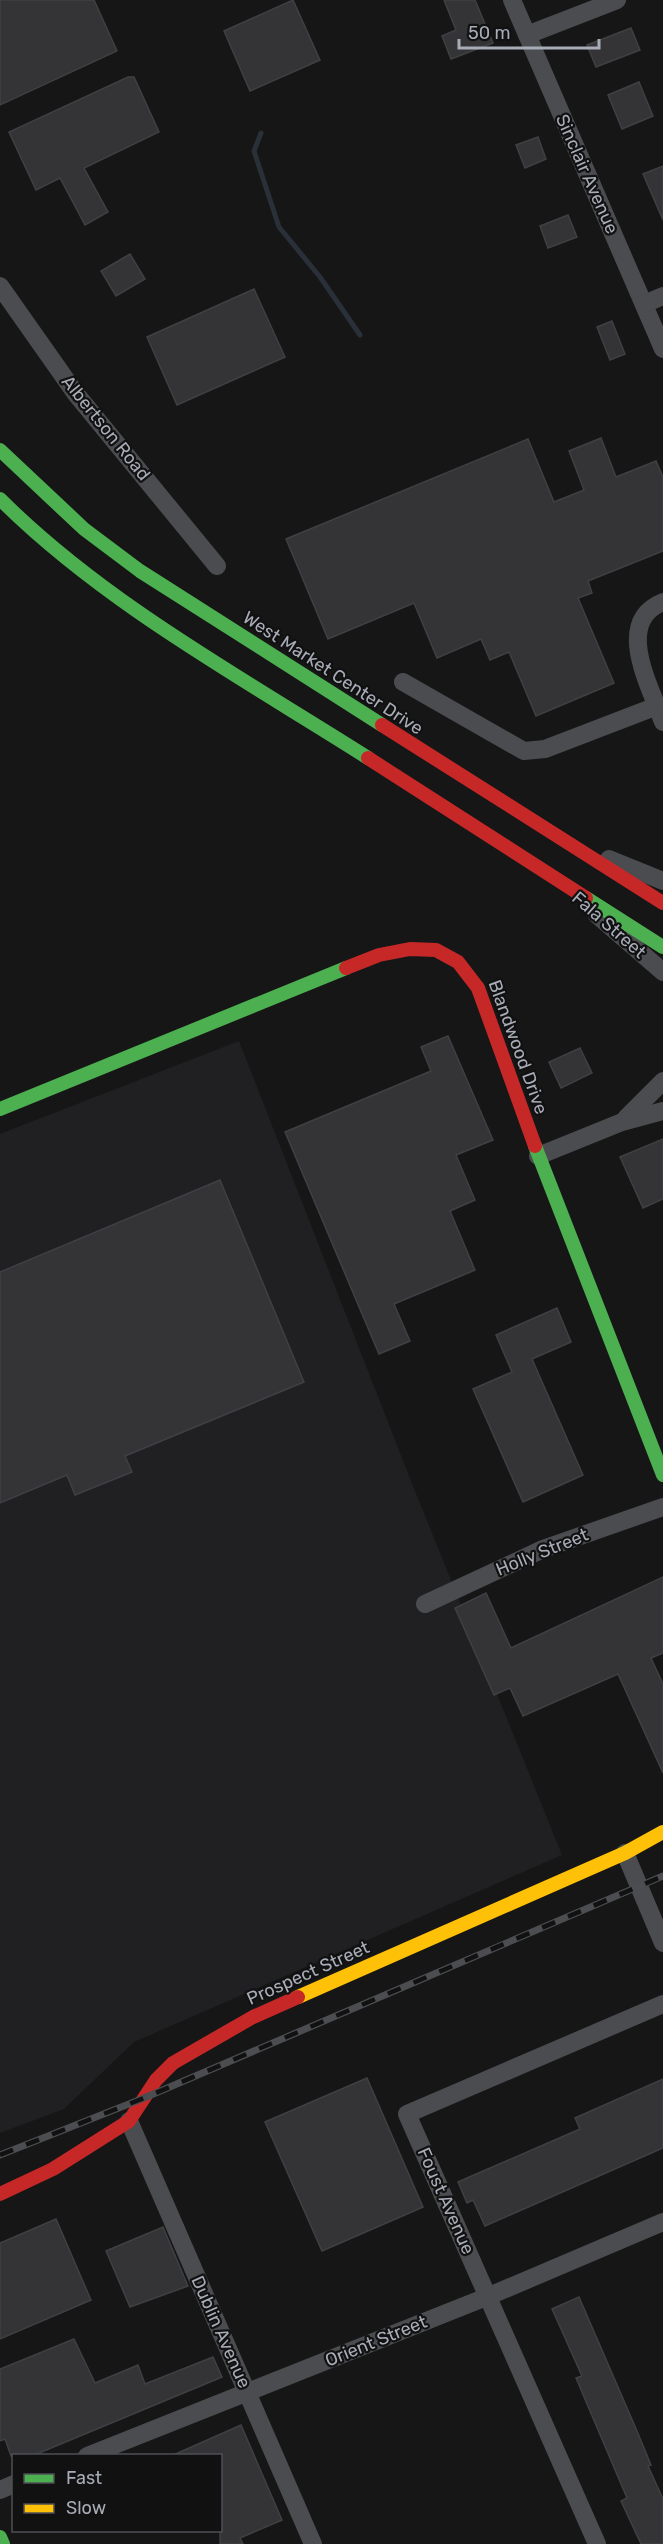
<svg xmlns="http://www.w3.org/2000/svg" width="663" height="2544" font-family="Rubik,sans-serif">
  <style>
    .built { fill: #202022 }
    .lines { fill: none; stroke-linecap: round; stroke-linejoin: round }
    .stream { stroke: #2a3038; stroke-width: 5 }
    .building { fill: #343436; stroke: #3f4043; stroke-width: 1.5 }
    .street { stroke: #4b4c4f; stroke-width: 18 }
    .fast { stroke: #4caf50; stroke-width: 14 }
    .slow { stroke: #ffc107; stroke-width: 14 }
    .jam { stroke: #c62828; stroke-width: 14 }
    .rail-casing { stroke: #4c4d50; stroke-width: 7 }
    .rail { stroke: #111112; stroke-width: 4.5; stroke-dasharray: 14; stroke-linecap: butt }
    .labels { text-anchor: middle; stroke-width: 4.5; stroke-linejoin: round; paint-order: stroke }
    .street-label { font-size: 18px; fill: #a8acb7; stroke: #111112 }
  </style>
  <rect width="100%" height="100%" fill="#161617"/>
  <!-- built -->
  <path class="built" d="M239 1041 413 1486 562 1855 134 2042 64 2109 0 2133V1134Z"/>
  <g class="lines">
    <!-- stream -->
    <path class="stream" d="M261 133 254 151 279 227 320 277 360 335"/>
  </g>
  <!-- building -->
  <g class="building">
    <path d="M0 0H94L117 51 0 105Z"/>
    <path d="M293 0 320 60 250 91 224 31Z"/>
    <path d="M444 0H475L493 43 451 59 442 36 456 30Z"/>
    <path d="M631 28 640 50 596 67 587 45Z"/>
    <path d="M128 77H134L159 132 84 168 108 212 85 225 60 178 36 190 9 132Z"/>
    <path d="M639 82 653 116 622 129 608 95Z"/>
    <path d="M538 137 546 159 525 168 516 145Z"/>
    <path d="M663 166V220L643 174Z"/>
    <path d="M568 215 577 237 548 248 540 226Z"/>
    <path d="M130 254 145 279 116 296 101 271Z"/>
    <path d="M254 289 285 357 177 405 147 337Z"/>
    <path d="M612 321 625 354 610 360 597 327Z"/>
    <path d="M601 438 616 477 656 461 663 477V551L588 581 592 593 578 598 614 683 536 716 509 652 490 660 481 639 437 658 414 603 328 639 286 539 528 439 554 502 584 490 569 451Z"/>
    <path d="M448 1036 493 1140 456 1155 475 1200 450 1211 475 1270 394 1304 410 1341 379 1354 285 1132 431 1071 421 1047Z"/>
    <path d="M580 1048 592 1073 561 1088 549 1062Z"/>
    <path d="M663 1139V1199L643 1208 620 1157Z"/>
    <path d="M220 1180 304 1382 125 1456 132 1472 75 1495 67 1475 0 1503V1272Z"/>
    <path d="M557 1308 571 1342 532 1359 583 1475 523 1502 473 1389 512 1372 496 1335Z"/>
    <path d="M663 1577V1653L651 1658 663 1684V1773L618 1674 523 1716 510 1688 494 1695 455 1608 486 1593 511 1648Z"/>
    <path d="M367 2078 423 2207 322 2251 265 2122Z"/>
    <path d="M663 2079V2148L485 2226 473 2200 467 2203 458 2182 580 2129 575 2118Z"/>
    <path d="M56 2219 91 2300 0 2339V2243Z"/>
    <path d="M163 2227 188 2286 130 2307 106 2251Z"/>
    <path d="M579 2297 637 2431 651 2465 648 2466 663 2499V2544H641L621 2501 627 2498 576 2378 582 2376 552 2309Z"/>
    <path d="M74 2339 95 2383 138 2365 145 2384 213 2357 222 2377 32 2456H11L5 2439 0 2441V2369Z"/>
    <path d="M241 2425 282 2520 240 2538 243 2544H220V2456H171Z"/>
  </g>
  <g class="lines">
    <!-- street -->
    <g class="street">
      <path d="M512 0 663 349"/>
      <path d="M527 35 617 0"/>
      <path d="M0 286 76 394 217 566"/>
      <path d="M644 304 663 296"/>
      <path d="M663 602C613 622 651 688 663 722"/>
      <path d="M403 682 524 751 545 749 657 706"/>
      <path d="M609 859 663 881"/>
      <path d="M597 915 663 972"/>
      <path d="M626 1118 663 1081"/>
      <path d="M538 1156 622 1122 663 1111"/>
      <path d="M425 1604 543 1549 663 1507"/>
      <path d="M625 1853 663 1943"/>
      <path d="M129 2121 313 2544"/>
      <path d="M87 2456 489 2296 663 2222"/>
      <path d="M0 2490 14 2484"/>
      <path d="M597 2544 407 2114 663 2004"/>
    </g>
    <!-- fast -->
    <g class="fast">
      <path d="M0 450 84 529 140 571 382 725"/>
      <path d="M0 499C104 603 244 679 368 758"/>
      <path d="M586 898 663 947"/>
      <path d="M0 1109 346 968"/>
      <path d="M535 1146 663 1475"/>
      <path d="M0 2537 3 2544"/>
    </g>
    <!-- slow -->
    <path class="slow" d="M298 1997 625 1853 663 1832"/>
    <!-- jam -->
    <g class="jam">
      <path d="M382 725 663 903"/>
      <path d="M368 758 586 898"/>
      <path d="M346 968 379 955 410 949 436 950 458 962 478 988 535 1146"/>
      <path d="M0 2194 53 2169 129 2121 156 2080 173 2063 253 2017 298 1997"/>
    </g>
    <defs>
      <path id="rail" d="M0 2155 144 2098 663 1876"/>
    </defs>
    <!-- rail casing -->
    <use href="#rail" class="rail-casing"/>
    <!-- rail -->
    <use href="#rail" class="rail"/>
  </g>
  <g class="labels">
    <!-- street labels -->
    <g class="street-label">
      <text transform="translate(587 174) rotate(66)" y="6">Sinclair Avenue</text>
      <text transform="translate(106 428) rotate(51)" y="6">Albertson Road</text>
      <text transform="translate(333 673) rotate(33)" y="6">West Market Center Drive</text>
      <text transform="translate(609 925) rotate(41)" y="6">Fala Street</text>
      <text transform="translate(518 1047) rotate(70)" y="6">Blandwood Drive</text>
      <text transform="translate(542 1552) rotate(-22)" y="6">Holly Street</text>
      <text transform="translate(308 1973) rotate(-24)" y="6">Prospect Street</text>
      <text transform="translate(446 2201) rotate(66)" y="6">Foust Avenue</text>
      <text transform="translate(221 2332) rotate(66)" y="6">Dublin Avenue</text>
      <text transform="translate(376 2341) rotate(-22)" y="6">Orient Street</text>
    </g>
  </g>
  <!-- legend -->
  <rect x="12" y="2454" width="210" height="78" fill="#111112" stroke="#4d4f54" stroke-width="1.5"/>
  <rect x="24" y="2474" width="30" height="9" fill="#4caf50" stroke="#4d4f54" stroke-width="1.5"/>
  <text x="66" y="2484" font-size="18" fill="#a8acb7">Fast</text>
  <rect x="24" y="2504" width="30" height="9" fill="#ffc107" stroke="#4d4f54" stroke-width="1.5"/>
  <text x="66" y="2514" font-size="18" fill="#a8acb7">Slow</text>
  <!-- scale -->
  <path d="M459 39v9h140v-9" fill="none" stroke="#a8acb7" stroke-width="3"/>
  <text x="468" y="39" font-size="18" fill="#a8acb7" stroke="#111112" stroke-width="4.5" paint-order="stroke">50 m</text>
</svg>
